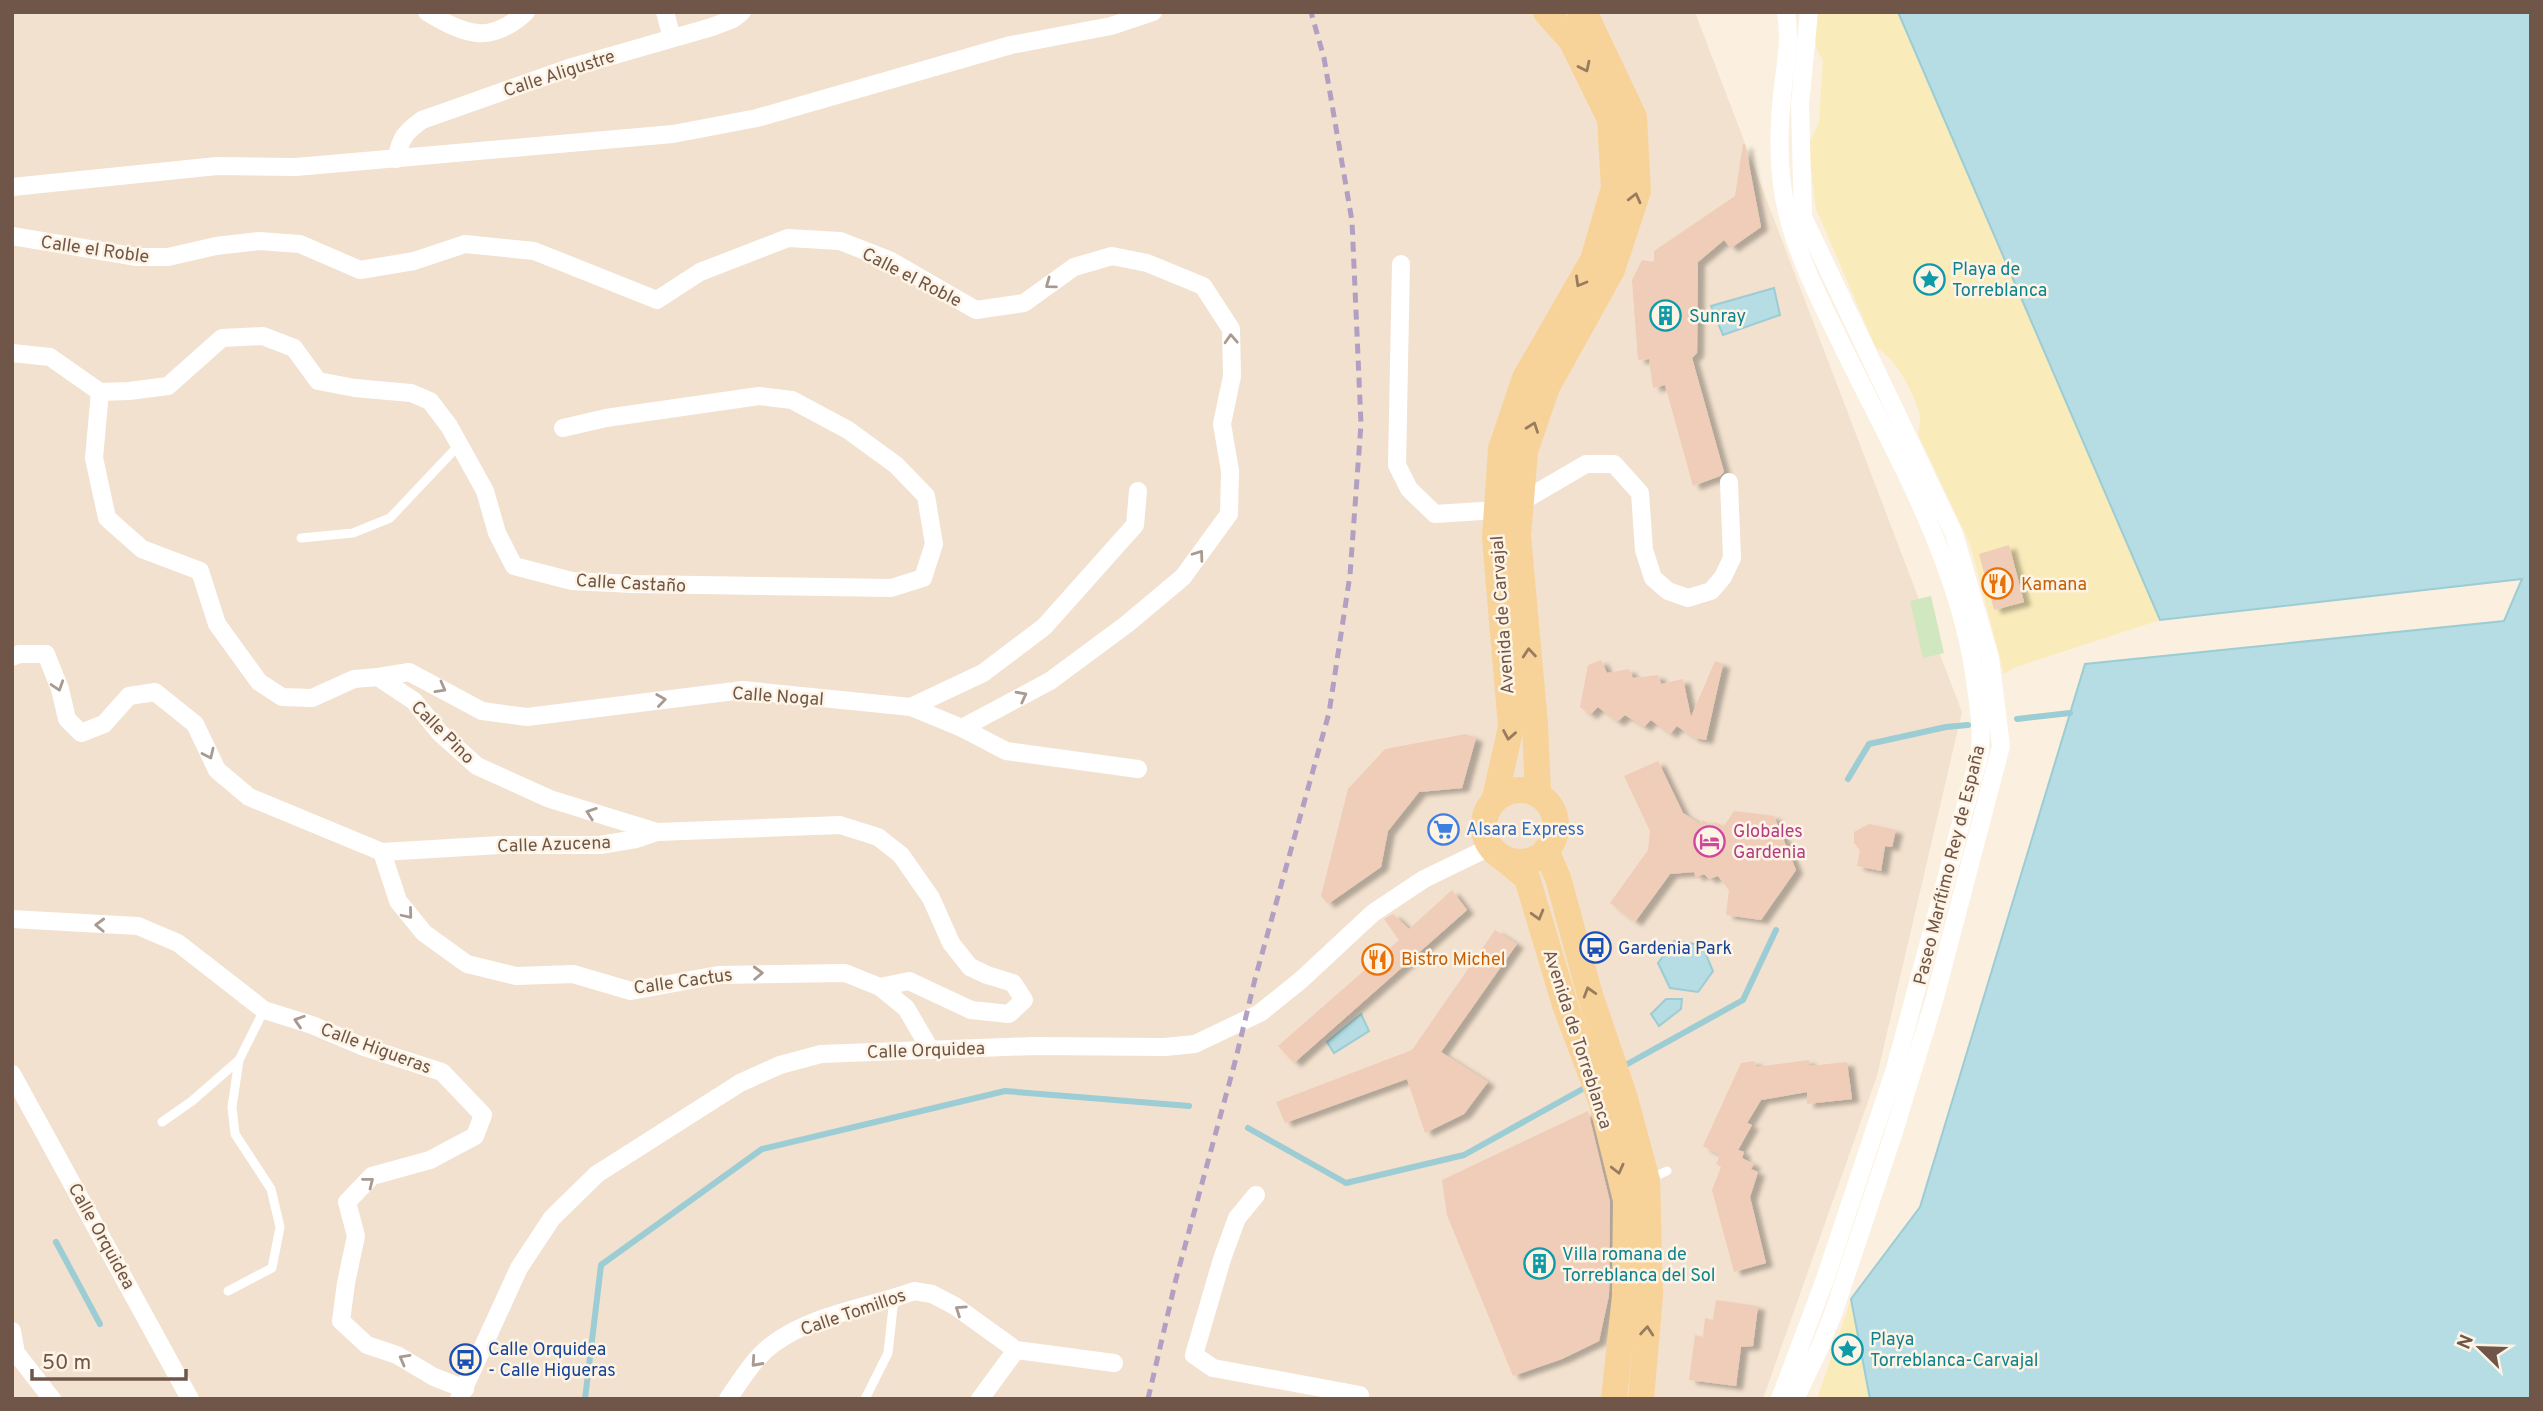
<svg xmlns="http://www.w3.org/2000/svg" width="2543" height="1411" font-family="Overpass,sans-serif">
  <style>
    .residential { fill: #f2e1ce }
    .green { fill: #d0e7bf }
    .sand { fill: #faebba }
    .water { fill: #b5dde3; stroke: #9cccd4; stroke-width: 2 }
    .lines { fill: none; stroke-linecap: round; stroke-linejoin: round }
    .stream { stroke: #9cccd4; stroke-width: 6 }
    .building { fill: #efcdb8; filter: url(#shadow) }
    .lane { stroke: #fff; stroke-width: 9 }
    .street { stroke: #fff; stroke-width: 18 }
    .primary { stroke: #f8d399; stroke-width: 26 }
    .rail { stroke: #b2a0c2; stroke-width: 5; stroke-dasharray: 10 7; stroke-linecap: butt }
    .oneway { stroke: #997c60 }
    .oneway2 { stroke: #a99a91 }
    .labels { text-anchor: middle; stroke-width: 5; stroke-linejoin: round; paint-order: stroke }
    .street-label { font-size: 18px; fill: #705648; stroke: #fef4e5 }
    .culture-label { font-size: 18px; fill: #0d838f; stroke: #fef4e5; text-anchor: start }
    .food-label { font-size: 18px; fill: #c56008; stroke: #fef4e5; text-anchor: start }
    .shop-label { font-size: 18px; fill: #366cbe; stroke: #fef4e5; text-anchor: start }
    .hotel-label { font-size: 18px; fill: #b23c85; stroke: #fef4e5; text-anchor: start }
    .transit-label { font-size: 18px; fill: #164399; stroke: #fef4e5; text-anchor: start }
  </style>
  <defs>
    <filter id="shadow"><feDropShadow dx="7" dy="4" stdDeviation="2" flood-color="#0004"/></filter>
  </defs>
  <rect width="100%" height="100%" fill="#fbf0df"/>
  <!-- residential -->
  <path class="residential" d="M12 12H1695L1962 712 1877 1076 1763 1399H12Z"/>
  <!-- green -->
  <path class="green" d="M1931 596 1944 653 1923 658 1910 601Z"/>
  <!-- sand -->
  <g class="sand">
    <path d="M1811 12H1898L2160 620 2013 668 2004 674 1970 544 1918 434C1919 427 1921 418 1919 412 1913 392 1895 356 1876 348L1816 209 1808 146 1819 122 1823 60 1817 51Z"/>
    <path d="M1851 1299 1870 1399H1817Z"/>
  </g>
  <!-- water -->
  <g class="water">
    <path d="M1898 12H2531V1399H1870L1851 1299 1920 1207 2085 664 2504 621 2522 579 2160 620Z"/>
    <path d="M1774 288 1780 315 1723 335 1711 306Z"/>
    <path d="M1674 941 1702 945 1713 971 1698 992 1670 988 1658 963Z"/>
    <path d="M1666 999H1682L1681 1009 1659 1026 1651 1014Z"/>
    <path d="M1361 1014 1369 1031 1334 1053 1327 1042Z"/>
  </g>
  <g class="lines">
    <!-- stream -->
    <g class="stream">
      <path d="M2017 719 2070 713"/>
      <path d="M1848 779 1869 744 1946 727 1968 725"/>
      <path d="M1622 1067 1743 1000 1776 930"/>
      <path d="M1248 1128 1346 1183 1464 1155 1588 1086"/>
      <path d="M56 1242 100 1324"/>
      <path d="M585 1399 601 1265 762 1149 1005 1091 1189 1106"/>
    </g>
  </g>
  <!-- building -->
  <g class="building">
    <path d="M1743 144H1745L1761 227 1731 248 1724 240 1698 262 1697 353 1692 358 1724 472 1720 476 1693 486 1665 385 1653 388 1649 359 1638 360 1632 280 1642 260 1654 262V251L1735 196Z"/>
    <path d="M2009 545 2024 602 1994 610 1979 554Z"/>
    <path d="M1601 660 1607 673 1629 669 1633 678 1658 675 1661 684 1683 679 1691 717 1715 661 1723 664 1706 740 1696 738 1697 740 1677 726 1670 734 1651 720 1644 727 1625 715 1617 722 1598 707 1590 715 1580 707 1588 665Z"/>
    <path d="M1466 734 1476 738 1462 788 1419 792 1388 831 1381 867 1328 904 1321 896 1348 789 1385 749Z"/>
    <path d="M1658 761 1683 813 1700 824 1703 820 1713 826 1715 822 1724 826 1734 811 1774 816 1796 870 1761 920 1726 915 1729 890 1718 876 1709 879 1704 874 1696 877 1694 872 1670 874 1635 922 1610 903 1648 850 1650 831 1624 776Z"/>
    <path d="M1869 824 1896 830 1892 847 1885 846 1881 871 1857 866 1860 850 1854 843V832Z"/>
    <path d="M1452 890 1467 910 1294 1063 1278 1046 1399 940 1384 919 1393 914 1409 929Z"/>
    <path d="M1495 930 1517 944 1441 1052 1488 1082 1464 1114 1425 1133 1407 1079 1285 1123 1276 1102 1412 1050Z"/>
    <path d="M1809 1060V1066L1847 1062 1852 1099 1807 1104V1092L1761 1100 1747 1123 1752 1125 1738 1150 1744 1152 1742 1158 1754 1164 1751 1169 1758 1172 1750 1197 1766 1263 1734 1272 1712 1190 1721 1167 1716 1164 1720 1155 1703 1146 1741 1063 1755 1061 1756 1067Z"/>
    <path d="M1588 1111 1610 1202 1609 1295 1599 1341 1562 1359 1513 1376 1447 1215 1442 1180Z"/>
    <path d="M1716 1300 1758 1306 1753 1346 1741 1347 1736 1386 1689 1380 1695 1335 1703 1337 1705 1318 1713 1320Z"/>
  </g>
  <g class="lines">
    <!-- lane -->
    <g class="lane">
      <path d="M301 538 353 533 390 518 459 445"/>
      <path d="M162 1122 192 1101 239 1060"/>
      <path d="M1649 1179 1667 1171"/>
      <path d="M228 1291 272 1268 280 1227 271 1189 235 1134 232 1107 239 1060 264 1010"/>
      <path d="M865 1399 888 1353 894 1298"/>
    </g>
    <!-- street -->
    <g class="street">
      <path d="M427 12C465 35 490 45 526 12"/>
      <path d="M665 12 672 38"/>
      <path d="M396 159C401 138 404 133 422 120L569 68 712 27 733 19 742 12"/>
      <path d="M12 187 217 166 296 167 673 134 757 118 1011 45 1111 26 1153 12"/>
      <path d="M12 236 137 257H168L216 246 259 241 300 244 360 270 414 261 465 244 534 251 657 300 700 272 788 238 840 241 891 261 976 310 1024 303 1074 267 1112 256 1147 263 1203 286 1231 329 1232 376 1222 424 1230 471 1229 514 1183 577 1127 624 1050 681 962 728"/>
      <path d="M1401 264 1397 465 1409 489 1435 514 1497 510"/>
      <path d="M12 353 50 357 100 392 129 391 168 386 222 338 263 336 294 348 318 381 355 388 411 393 430 401 449 426 485 491 497 533 514 566 572 581 633 584 891 588 923 578 934 544 926 496 896 465 848 430 792 400 759 396 606 418 563 428"/>
      <path d="M100 392 94 458 107 518 142 549 200 571 217 624 259 682 282 697 312 698 354 679 378 677 409 672 482 711 527 717 743 690 911 707 962 728 1006 751 1138 769"/>
      <path d="M1521 502 1586 464H1614L1640 493 1644 550 1653 578 1668 591 1688 598 1711 591 1723 577 1732 558 1729 482"/>
      <path d="M12 657 19 654H46L60 689 67 719 81 733 104 724 129 696 155 692 195 724 217 770 249 797 382 852 500 845H600L636 839 657 832 840 825 878 837 901 855 931 898 951 943 970 967 987 975 1013 983 1024 1000 1009 1014 971 1010 909 981 880 987"/>
      <path d="M378 677 414 701 440 733 477 766 550 799 657 832"/>
      <path d="M911 707 983 673 1044 627 1135 525 1138 491"/>
      <path d="M382 852 398 901 424 933 467 964 516 976 573 974 631 991 718 975 845 973 880 987 906 1008 930 1049"/>
      <path d="M12 919 138 926 178 943 264 1010 312 1025 364 1047 442 1072 483 1115 475 1136 430 1160 372 1176 347 1202 356 1236 346 1283 341 1321 367 1345 397 1355 434 1377 465 1389"/>
      <path d="M12 1074 190 1399"/>
      <path d="M1256 1195 1237 1218 1222 1259 1194 1355 1213 1368 1360 1395 1359 1399"/>
      <path d="M12 1331 16 1353 52 1399"/>
      <path d="M459 1399 519 1268 552 1218 597 1174 740 1083 780 1065 821 1054 1034 1046 1165 1047 1195 1044 1260 1013 1301 980 1373 913 1424 879 1490 847"/>
      <path d="M728 1399C741 1380 754 1358 773 1344 813 1314 868 1308 914 1291L932 1294 955 1306 1016 1350 1114 1363"/>
      <path d="M980 1399 1016 1350"/>
      <path d="M1780 1399 1824 1282 1895 1069 1971 786C1974 775 1978 762 1980 750 1982 729 1979 708 1976 687 1961 562 1893 451 1839 339 1819 298 1798 257 1787 212 1778 175 1778 134 1782 96 1785 67 1791 41 1786 12"/>
      <path d="M1795 1399 1820 1347 1834 1311 1892 1138 1934 1001 2001 746 1990 658 1954 534 1803 217 1800 104 1809 12"/>
    </g>
    <!-- primary -->
    <g class="primary">
      <circle cx="1520" cy="826" r="36"/>
      <path d="M1538 794 1535 724 1518 536 1525 451 1547 387 1612 270 1638 191 1634 117 1589 22 1580 12"/>
      <path d="M1495 798 1511 727 1495 538 1501 449 1525 378 1593 260 1614 188 1610 119 1571 40 1546 12"/>
      <path d="M1546 850 1558 878 1590 995 1624 1095 1647 1180 1650 1295 1641 1399"/>
      <path d="M1504 859 1527 878 1565 1005 1602 1103 1626 1200 1625 1296 1614 1399"/>
    </g>
    <!-- rail -->
    <path class="rail" d="M1148 1399 1176 1279 1235 1062 1255 979 1329 713 1350 575 1361 424 1352 221 1324 58 1311 12"/>
  </g>
  <!-- one-way arrows -->
  <defs><path id="oneway-chevron" d="M-2-3.5L2.5 0L-2 3.5" fill="none" stroke-width="1.6" stroke-linecap="round" stroke-linejoin="round" transform="scale(1.75)"/></defs>
  <g class="oneway">
    <use href="#oneway-chevron" transform="translate(1585 67) rotate(64)"/>
    <use href="#oneway-chevron" transform="translate(1635 198) rotate(-76)"/>
    <use href="#oneway-chevron" transform="translate(1580 282) rotate(120)"/>
    <use href="#oneway-chevron" transform="translate(1533 427) rotate(-70)"/>
    <use href="#oneway-chevron" transform="translate(1529 653) rotate(-95)"/>
    <use href="#oneway-chevron" transform="translate(1509 735) rotate(100)"/>
    <use href="#oneway-chevron" transform="translate(1538 915) rotate(74)"/>
    <use href="#oneway-chevron" transform="translate(1589 992) rotate(-107)"/>
    <use href="#oneway-chevron" transform="translate(1618 1169) rotate(76)"/>
    <use href="#oneway-chevron" transform="translate(1647 1331) rotate(-85)"/>
  </g>
  <g class="oneway2">
    <use href="#oneway-chevron" transform="translate(1050 284) rotate(144)"/>
    <use href="#oneway-chevron" transform="translate(1231 339) rotate(-93)"/>
    <use href="#oneway-chevron" transform="translate(1199 555) rotate(-54)"/>
    <use href="#oneway-chevron" transform="translate(58 686) rotate(72)"/>
    <use href="#oneway-chevron" transform="translate(441 688) rotate(29)"/>
    <use href="#oneway-chevron" transform="translate(1022 696) rotate(-28)"/>
    <use href="#oneway-chevron" transform="translate(661 700) rotate(-8)"/>
    <use href="#oneway-chevron" transform="translate(209 754) rotate(65)"/>
    <use href="#oneway-chevron" transform="translate(591 813) rotate(-161)"/>
    <use href="#oneway-chevron" transform="translate(408 914) rotate(50)"/>
    <use href="#oneway-chevron" transform="translate(100 925) rotate(-178)"/>
    <use href="#oneway-chevron" transform="translate(758 973) rotate(-2)"/>
    <use href="#oneway-chevron" transform="translate(299 1021) rotate(-162)"/>
    <use href="#oneway-chevron" transform="translate(369 1182) rotate(-38)"/>
    <use href="#oneway-chevron" transform="translate(960 1310) rotate(-146)"/>
    <use href="#oneway-chevron" transform="translate(404 1359) rotate(-151)"/>
    <use href="#oneway-chevron" transform="translate(756 1362) rotate(132)"/>
  </g>
  <!-- icons -->
  <defs>
    <symbol id="sight-ring" viewBox="-11 -11 22 22"><circle r="9.5" fill="#fef4e5" stroke="#0f9aa8" stroke-width="1.5"/><path d="M0-6L1.8-2.2L6-1.7L2.9 1.2L3.7 5.4L0 3.3L-3.7 5.4L-2.9 1.2L-6-1.7L-1.8-2.2Z" fill="#0f9aa8"/></symbol>
    <symbol id="building-ring" viewBox="-11 -11 22 22"><circle r="9.5" fill="#fef4e5" stroke="#0f9aa8" stroke-width="1.5"/><path d="M-4-6H4V6H1V3H-1V6H-4ZM-2.5-4.3h1.7v1.8h-1.7ZM.8-4.3h1.7v1.8H.8ZM-2.5-1h1.7V.8h-1.7ZM.8-1h1.7V.8H.8Z" fill="#0f9aa8"/></symbol>
    <symbol id="restaurant-ring" viewBox="-11 -11 22 22"><circle r="9.5" fill="#fef4e5" stroke="#e8710a" stroke-width="1.5"/><path d="M-5-6h1v4h1v-4h1v4h1v-4h1v5L-1.5 .5V6h-2V.5L-5-1ZM5-6V6H3V1.5H1.5Q1.5-4 5-6Z" fill="#e8710a"/></symbol>
    <symbol id="supermarket-ring" viewBox="-11 -11 22 22"><circle r="9.5" fill="#fef4e5" stroke="#3f7fe0" stroke-width="1.5"/><path d="M-6-5.5h2.5l.6 2H6L4.5 2H-2.5L-4.4-4H-6ZM-1.5 3.2a1.3 1.3 0 1 0 .1 0ZM3 3.2a1.3 1.3 0 1 0 .1 0Z" fill="#3f7fe0"/></symbol>
    <symbol id="hotel-ring" viewBox="-11 -11 22 22"><circle r="9.5" fill="#fef4e5" stroke="#d1479c" stroke-width="1.5"/><path d="M-6-4.5h1.5V1H6V5H4.5V3h-9V5H-6ZM-4 0a1.8 1.8 0 1 1 3.6 0ZM.5 0V-2.5h3Q6-2.5 6 0Z" fill="#d1479c"/></symbol>
    <symbol id="bus-ring" viewBox="-11 -11 22 22"><circle r="9.5" fill="#fef4e5" stroke="#1a4fb4" stroke-width="1.5"/><path d="M-5-6H5V4H4V6H2V4H-2V6H-4V4H-5ZM-3.5-4V0h7V-4ZM-3.5 1.2v1.5H-2V1.2ZM2 1.2v1.5H3.5V1.2Z" fill="#1a4fb4"/></symbol>
  </defs>
  <g fill-rule="evenodd">
    <use href="#sight-ring" x="1912" y="262" width="35" height="35"/>
    <use href="#building-ring" x="1648" y="298" width="35" height="35"/>
    <use href="#restaurant-ring" x="1980" y="566" width="35" height="35"/>
    <use href="#supermarket-ring" x="1426" y="812" width="35" height="35"/>
    <use href="#hotel-ring" x="1692" y="824" width="35" height="35"/>
    <use href="#bus-ring" x="1578" y="930" width="35" height="35"/>
    <use href="#restaurant-ring" x="1360" y="942" width="35" height="35"/>
    <use href="#building-ring" x="1522" y="1246" width="35" height="35"/>
    <use href="#sight-ring" x="1830" y="1332" width="35" height="35"/>
    <use href="#bus-ring" x="448" y="1342" width="35" height="35"/>
  </g>
  <g class="labels">
    <!-- street labels -->
    <g class="street-label">
      <text transform="translate(559 73) rotate(-18)" y="6">Calle Aligustre</text>
      <text transform="translate(95 249) rotate(8)" y="6">Calle el Roble</text>
      <text transform="translate(912 277) rotate(27)" y="6">Calle el Roble</text>
      <text transform="translate(631 583) rotate(3)" y="6">Calle Castaño</text>
      <text transform="translate(1502 615) rotate(-94)" y="6">Avenida de Carvajal</text>
      <text transform="translate(778 696) rotate(4)" y="6">Calle Nogal</text>
      <text transform="translate(443 732) rotate(45)" y="6">Calle Pino</text>
      <text transform="translate(554 844) rotate(-2)" y="6">Calle Azucena</text>
      <text transform="translate(1949 865) rotate(-76)" y="6">Paseo Marítimo Rey de España</text>
      <text transform="translate(683 981) rotate(-8)" y="6">Calle Cactus</text>
      <text transform="translate(1578 1039) rotate(72)" y="6">Avenida de Torreblanca</text>
      <text transform="translate(376 1048) rotate(20)" y="6">Calle Higueras</text>
      <text transform="translate(926 1050) rotate(-2)" y="6">Calle Orquidea</text>
      <text transform="translate(102 1236) rotate(61)" y="6">Calle Orquidea</text>
      <text transform="translate(853 1312) rotate(-19)" y="6">Calle Tomillos</text>
    </g>
    <!-- culture labels -->
    <g class="culture-label">
      <text x="1952" y="275">Playa de<tspan x="1952" dy="21">Torreblanca</tspan></text>
      <text x="1689" y="322">Sunray</text>
      <text x="1562" y="1260">Villa romana de<tspan x="1562" dy="21">Torreblanca del Sol</tspan></text>
      <text x="1870" y="1345">Playa<tspan x="1870" dy="21">Torreblanca-Carvajal</tspan></text>
    </g>
    <!-- food labels -->
    <g class="food-label">
      <text x="2021" y="590">Kamana</text>
      <text x="1401" y="965">Bistro Michel</text>
    </g>
    <!-- shop labels -->
    <g class="shop-label">
      <text x="1466" y="835">Alsara Express</text>
    </g>
    <!-- hotel labels -->
    <g class="hotel-label">
      <text x="1733" y="837">Globales<tspan x="1733" dy="21">Gardenia</tspan></text>
    </g>
    <!-- transit labels -->
    <g class="transit-label">
      <text x="1618" y="954">Gardenia Park</text>
      <text x="488" y="1355">Calle Orquidea<tspan x="488" dy="21">- Calle Higueras</tspan></text>
    </g>
  </g>
  <!-- border -->
  <rect width="2543" height="1411" fill="none" stroke="#705648" stroke-width="28"/>
  <!-- north arrow -->
  <g transform="translate(2480 1348) rotate(293)" stroke="#fef4e5" stroke-width="5" paint-order="stroke">
  <path d="M0-5L12 26L0 18L-12 26Z" fill="#705648"/>
  <text y="-10" font-size="19" font-weight="bold" text-anchor="middle" fill="#705648">N</text>
  </g>
  <!-- scale -->
  <path d="M32 1369v10h154v-10" fill="none" stroke="#705648" stroke-width="3.5"/>
  <text x="42" y="1369" font-size="21" fill="#705648" stroke="#fef4e5" stroke-width="5" paint-order="stroke">50 m</text>
</svg>
